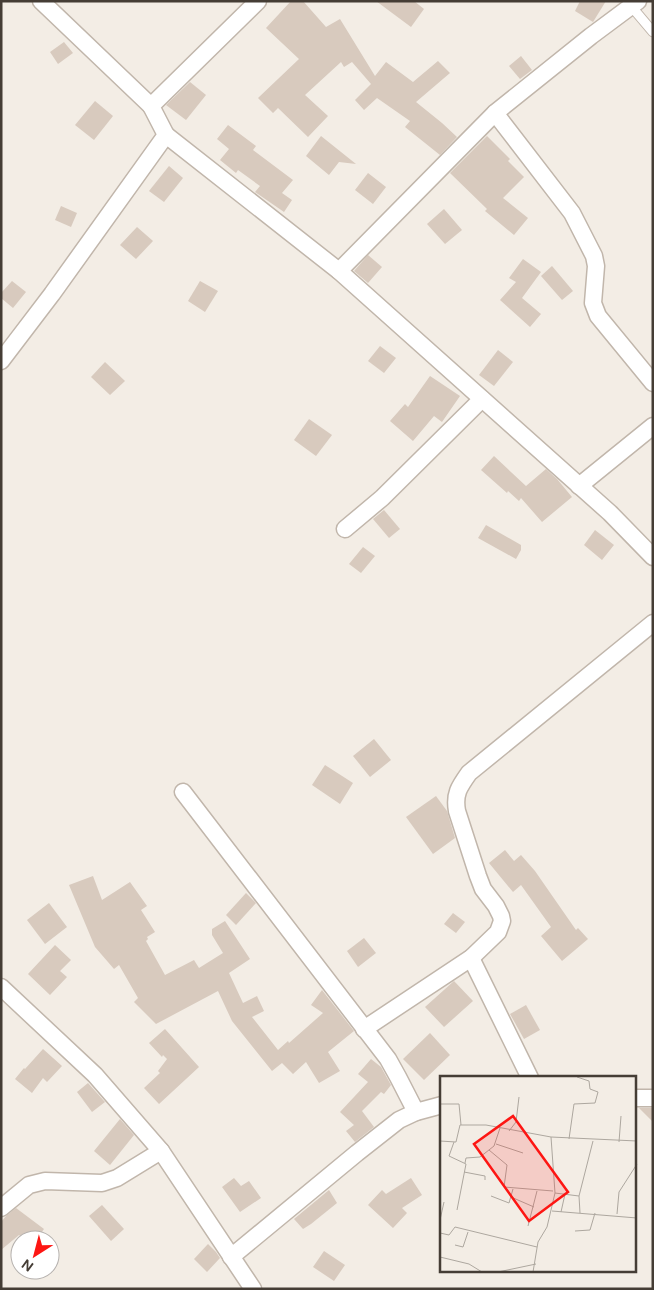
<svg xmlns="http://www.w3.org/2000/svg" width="654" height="1290" font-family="'DM Sans',sans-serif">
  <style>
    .building { fill: #d8cabe }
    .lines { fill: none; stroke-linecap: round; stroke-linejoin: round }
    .lane-casing { stroke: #c1b6ab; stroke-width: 11 }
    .street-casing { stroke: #c1b6ab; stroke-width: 19 }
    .lane { stroke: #fff; stroke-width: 9 }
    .street { stroke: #fff; stroke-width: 16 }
    .inset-road { fill: none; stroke: #ada79f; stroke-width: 1 }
    .view { fill: #fd1613; fill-opacity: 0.15; stroke: #fd1613; stroke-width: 2.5 }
    .inset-edge { fill: none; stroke: #453d35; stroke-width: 2.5 }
  </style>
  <rect width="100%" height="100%" fill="#f3ede5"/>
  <!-- building -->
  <g class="building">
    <path d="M291 1H303L326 27 340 19 375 76 386 62 413 82 438 61 450 73 416 102 442 123 457 137 440 155 405 127 410 121 377 98 364 110 355 100 371 84 352 62 344 67 341 62 305 95 328 116 308 137 278 108 273 113 258 98 299 59 266 28Z"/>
    <path d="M376 1H414L424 9 411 27Z"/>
    <path d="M580 1H606L593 22 575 11Z"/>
    <path d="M64 42 73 53 58 64 50 52Z"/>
    <path d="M521 56 532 70 520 79 509 66Z"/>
    <path d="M190 82 206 95 186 120 166 105Z"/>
    <path d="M95 101 113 116 94 140 75 125Z"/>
    <path d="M228 125 256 146 253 150 293 180 282 193 292 200 284 212 255 192 260 186 238 170 236 173 220 160 229 149 217 139Z"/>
    <path d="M321 136 356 164 339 162 329 175 306 156Z"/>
    <path d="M487 136 510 159 508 161 524 177 503 198 528 218 514 235 485 211 487 209 450 173Z"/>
    <path d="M169 166 183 178 164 202 149 191Z"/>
    <path d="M368 173 386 187 373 204 355 190Z"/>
    <path d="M61 206 77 213 71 227 55 220Z"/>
    <path d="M444 209 462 230 445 244 427 224Z"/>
    <path d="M137 227 153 241 136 259 120 245Z"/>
    <path d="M368 255 382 267 368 283 354 271Z"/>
    <path d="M523 259 541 272 522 298 541 314 530 327 500 300 516 282 509 278Z"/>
    <path d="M552 266 573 291 562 300 541 276Z"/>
    <path d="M12 281 26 292 13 308 1 298V293Z"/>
    <path d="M200 281 218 291 205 312 188 301Z"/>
    <path d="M380 346 396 358 384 373 368 361Z"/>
    <path d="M498 350 513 362 494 386 479 375Z"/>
    <path d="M105 362 125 381 110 395 91 377Z"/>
    <path d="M430 376 460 396 442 422 434 416 413 441 390 421 405 404 408 407Z"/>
    <path d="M309 419 332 435 316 456 294 440Z"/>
    <path d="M494 456 526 486 546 469 557 479 572 497 542 522 521 498 519 501 508 491 507 493 481 470Z"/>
    <path d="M384 510 400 529 389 538 373 519Z"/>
    <path d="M486 525 521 545V550L516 559 478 538Z"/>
    <path d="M595 530 614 545 602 560 584 545Z"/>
    <path d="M363 547 375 556 361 573 349 564Z"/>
    <path d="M374 739 391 760 370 777 353 756Z"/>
    <path d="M325 765 353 783 340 804 312 785Z"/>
    <path d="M436 796 447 811 455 838 433 854 406 817Z"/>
    <path d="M505 850 514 861 521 855 535 871 576 930 578 928 588 939 562 961 541 936 551 927 521 885 513 892 489 863Z"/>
    <path d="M93 876 102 900 130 882 147 906 141 910 155 932 147 937 148 939 146 941 165 975 194 960 199 968 223 953 212 935V929L225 921 250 959 229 973 243 1003 257 996 264 1011 252 1017 278 1050 288 1041 289 1043 323 1013 311 1005 322 990 354 1031 328 1052 340 1071 319 1083 306 1062 293 1074 282 1063 272 1071 232 1021 218 991 156 1024 134 1002 138 998 119 965 114 969 95 947 69 885Z"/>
    <path d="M246 893 256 903 236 925 226 915Z"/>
    <path d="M49 903 67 927 45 944 27 920Z"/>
    <path d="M453 913 465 922 456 933 444 924Z"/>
    <path d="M364 938 376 953 358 967 347 951Z"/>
    <path d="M55 945 71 960 60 971 67 977 50 995 28 974Z"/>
    <path d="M454 981 473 1001 444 1027 425 1007Z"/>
    <path d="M526 1005 540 1030 524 1039 510 1014Z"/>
    <path d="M165 1029 199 1067 159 1104 144 1088 160 1073 158 1071 167 1059 163 1055 162 1057 149 1043Z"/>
    <path d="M430 1033 450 1055 424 1080 403 1059Z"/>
    <path d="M43 1049 62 1066 47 1082 43 1078 32 1093 15 1079 24 1068 25 1069Z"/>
    <path d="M371 1059 381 1067 391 1085 384 1094 381 1092 362 1111 374 1127 355 1142 346 1131 354 1125 340 1112 368 1082 358 1074Z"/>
    <path d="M88 1083 105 1102 92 1112 77 1092Z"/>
    <path d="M639 1108H653V1122Z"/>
    <path d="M120 1119 134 1135 110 1165 94 1151Z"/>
    <path d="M234 1178 241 1186 249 1181 261 1198 240 1212 222 1187Z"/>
    <path d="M411 1178 422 1195 402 1208 407 1213 393 1228 368 1205 382 1190 386 1194Z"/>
    <path d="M329 1190 337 1203 311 1224 303 1229 294 1219Z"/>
    <path d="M102 1205 124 1229 111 1241 89 1216Z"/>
    <path d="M16 1208 44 1229 36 1240H25L19 1235 1 1250V1222L6 1216Z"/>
    <path d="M208 1244 216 1252 220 1258 207 1272 194 1259Z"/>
    <path d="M324 1251 345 1265 334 1281 313 1267Z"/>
  </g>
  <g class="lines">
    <defs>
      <path id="lane" d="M631 6 653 32"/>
      <g id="street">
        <path d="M41 1 151 106"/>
        <path d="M495 113 572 213 594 256 596 266 593 303 598 316 653 383"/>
        <path d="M166 135 339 271 610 513 653 557"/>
        <path d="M339 271 495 113 591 36 638 1"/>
        <path d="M1 361 52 294 166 135 151 106 258 1"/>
        <path d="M579 486 653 426"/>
        <path d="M345 529 382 498 482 399"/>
        <path d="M183 792 388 1059 398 1077 416 1112"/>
        <path d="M471 958 530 1078"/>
        <path d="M1 987 95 1075 161 1151 253 1289"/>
        <path d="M364 1029 471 958 498 932 502 921 501 916 496 906 483 889 478 876 457 811C454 794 459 787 469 773L653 623"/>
        <path d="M635 1098H653"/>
        <path d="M1 1208 29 1185 45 1181 102 1183 117 1178 161 1151"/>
        <path d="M231 1257 357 1153 399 1120 416 1112 442 1105"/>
      </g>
    </defs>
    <!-- lane casing -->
    <use href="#lane" class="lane-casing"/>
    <!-- street casing -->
    <use href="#street" class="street-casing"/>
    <!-- lane -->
    <use href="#lane" class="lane"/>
    <!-- street -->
    <use href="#street" class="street"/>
  </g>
  <!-- overview -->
  <g transform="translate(440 1076)">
    <rect width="196" height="196" fill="#f3ede5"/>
    <path class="inset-road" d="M0 28H19L21 49M69 55 76 46 79 21M129 63 134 28 155 27 158 16 150 13 149 5 137 1M0 65 16 66 20 49H46L111 61 197 65M14 66 9 80 26 88 17 134M179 66 181 40M56 68 83 77M49 74 67 89 64 111 113 115M25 87 26 82 40 81 54 70 60 52M24 96 45 100V104M115 117 139 120 153 65M51 120 69 127 73 113M139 120 140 137M71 121 94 131M112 135 197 142M121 136 125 118M177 138 179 116 197 88M0 144 4 126M88 150 97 115M135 155 150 154 155 137M0 157 9 159 15 151 97 171M15 169 23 171 28 156M0 181 29 188 42 196M58 196 96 188M93 196 98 166 107 151 115 117 111 61"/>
    <path class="view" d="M73 40 128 116 89 145 34 68Z"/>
    <rect width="196" height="196" class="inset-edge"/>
  </g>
  <!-- border -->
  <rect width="654" height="1290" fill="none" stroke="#453d35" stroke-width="5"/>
  <!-- north arrow -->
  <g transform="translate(35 1255) rotate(216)"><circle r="24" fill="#ffffff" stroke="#b5b1ae"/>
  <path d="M0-4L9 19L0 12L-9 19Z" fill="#fd1613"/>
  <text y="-8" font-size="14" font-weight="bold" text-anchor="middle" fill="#453d35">N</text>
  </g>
</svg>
